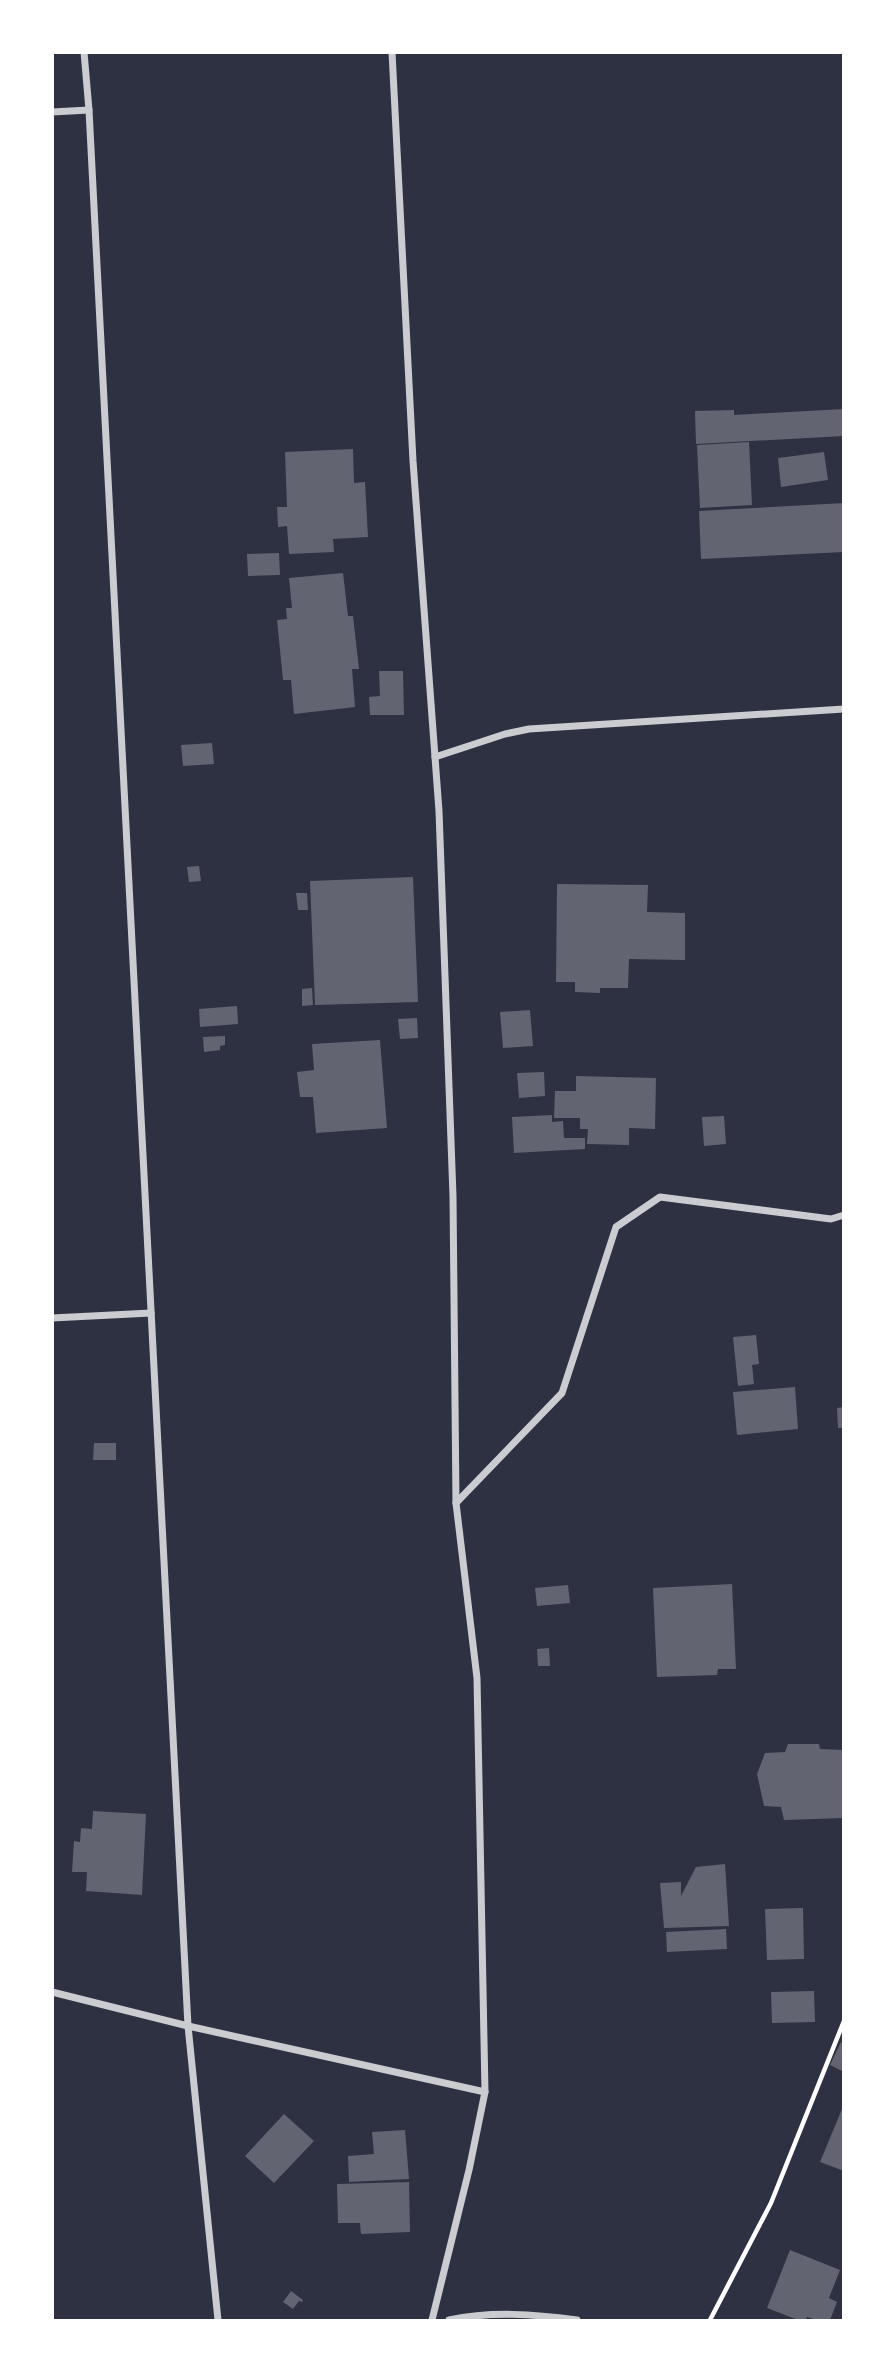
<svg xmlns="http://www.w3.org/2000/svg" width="896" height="2373" font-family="Cabin,sans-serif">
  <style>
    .building { fill: #626471 }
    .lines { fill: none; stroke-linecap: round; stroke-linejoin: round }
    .path { stroke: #fff; stroke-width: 4.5 }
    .minor { stroke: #caccd0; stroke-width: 7 }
  </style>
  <rect width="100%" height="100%" fill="#2d3142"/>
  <!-- building -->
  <g class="building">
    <path d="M844 409V436L696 444 695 411 734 410V415Z"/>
    <path d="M749 442 752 505 700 508 697 445Z"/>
    <path d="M353 449 354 483 365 482 368 537 333 539 334 552 289 554 287 526 278 527 277 507H287L285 452Z"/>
    <path d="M824 452 828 480 781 487 778 458Z"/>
    <path d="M844 503V552L701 559 699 511Z"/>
    <path d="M279 553 280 575 248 576 247 554Z"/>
    <path d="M343 573 348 616H353L359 669H352L355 707 294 714 291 680H283L277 620 287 619 286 608H292L289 578Z"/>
    <path d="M379 671H403L404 715H370L369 697 380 696Z"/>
    <path d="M212 743 214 764 183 766 181 745Z"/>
    <path d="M199 866 201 881 189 882 187 867Z"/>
    <path d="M413 877 418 1002 315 1005 310 881Z"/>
    <path d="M557 884 648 885 647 912 685 913V960L629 959 628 988H600V993L575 992V982H556Z"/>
    <path d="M296 893H307L308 910H298Z"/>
    <path d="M312 988 313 1005 302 1006V989Z"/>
    <path d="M237 1006 238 1024 200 1027 199 1009Z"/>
    <path d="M530 1010 533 1046 503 1048 500 1012Z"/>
    <path d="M417 1018 418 1038 400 1039 398 1019Z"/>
    <path d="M225 1036V1045L220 1046V1050L204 1052 203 1037Z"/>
    <path d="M380 1040 387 1128 316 1133 313 1097H300L297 1072 314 1070 312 1044Z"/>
    <path d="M544 1072 545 1096 519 1098 517 1073Z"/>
    <path d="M576 1076 656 1078 655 1129 629 1128V1145L587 1144 588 1129H580V1118H554L555 1091H576Z"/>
    <path d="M552 1115V1122L563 1121 564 1138H585V1149L514 1153 512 1117Z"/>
    <path d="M724 1116 726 1144 704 1146 702 1117Z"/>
    <path d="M756 1335 759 1364 752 1365 754 1384 738 1386 733 1337Z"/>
    <path d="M795 1387 798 1429 737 1435 733 1392Z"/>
    <path d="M844 1407V1428H838L837 1408Z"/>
    <path d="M94 1443H116V1460H93Z"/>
    <path d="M732 1584 736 1669H718L717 1675 657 1677 653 1588Z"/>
    <path d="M568 1585 570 1603 537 1606 535 1588Z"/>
    <path d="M549 1648 550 1666H538L537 1649Z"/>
    <path d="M788 1744H819L820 1749 844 1750V1818L784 1820 781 1807 764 1806 757 1774 765 1753 785 1752Z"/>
    <path d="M93 1811 146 1814 142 1895 86 1891 87 1872H72L74 1841 80 1842 81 1828 92 1829Z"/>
    <path d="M725 1864 729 1926 664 1928 660 1883 681 1882V1896L696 1867Z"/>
    <path d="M803 1908 804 1959 767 1960 765 1909Z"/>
    <path d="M726 1929 727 1949 667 1952 666 1932Z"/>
    <path d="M814 1991 815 2022 772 2023 771 1992Z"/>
    <path d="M841 2042 844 2044V2072L830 2065Z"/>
    <path d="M842 2109H844V2171L820 2162Z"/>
    <path d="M284 2114 314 2141 274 2183 245 2156Z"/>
    <path d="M405 2130 409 2179 349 2182 348 2156 374 2154 372 2132Z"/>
    <path d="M409 2182 410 2232 361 2234 360 2223H338L337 2184Z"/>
    <path d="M790 2250 840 2270 829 2298 837 2302 830 2320H817L807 2317 806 2320H798L767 2308Z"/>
    <path d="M291 2291 303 2300 302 2302 299 2301 293 2309 283 2302Z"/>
  </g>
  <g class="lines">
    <!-- path -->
    <path class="path" d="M710 2320 771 2203 844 2021"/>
    <!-- minor -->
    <g class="minor">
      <path d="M84 52 89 110 188 2026 218 2320"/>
      <path d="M392 52 413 461 439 811 453 1196 456 1503 477 1678 485 2092 469 2170 432 2320"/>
      <path d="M52 112 89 110"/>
      <path d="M435 757 505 734 529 729 844 709"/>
      <path d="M52 1318 151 1313"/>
      <path d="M456 1503 562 1393 616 1227 660 1197 831 1219 844 1215"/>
      <path d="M52 1992 188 2026 485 2092"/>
      <path d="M449 2320C491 2311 534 2314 577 2320"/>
    </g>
  </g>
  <!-- border -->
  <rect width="896" height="2373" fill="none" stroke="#ffffff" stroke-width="108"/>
</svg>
